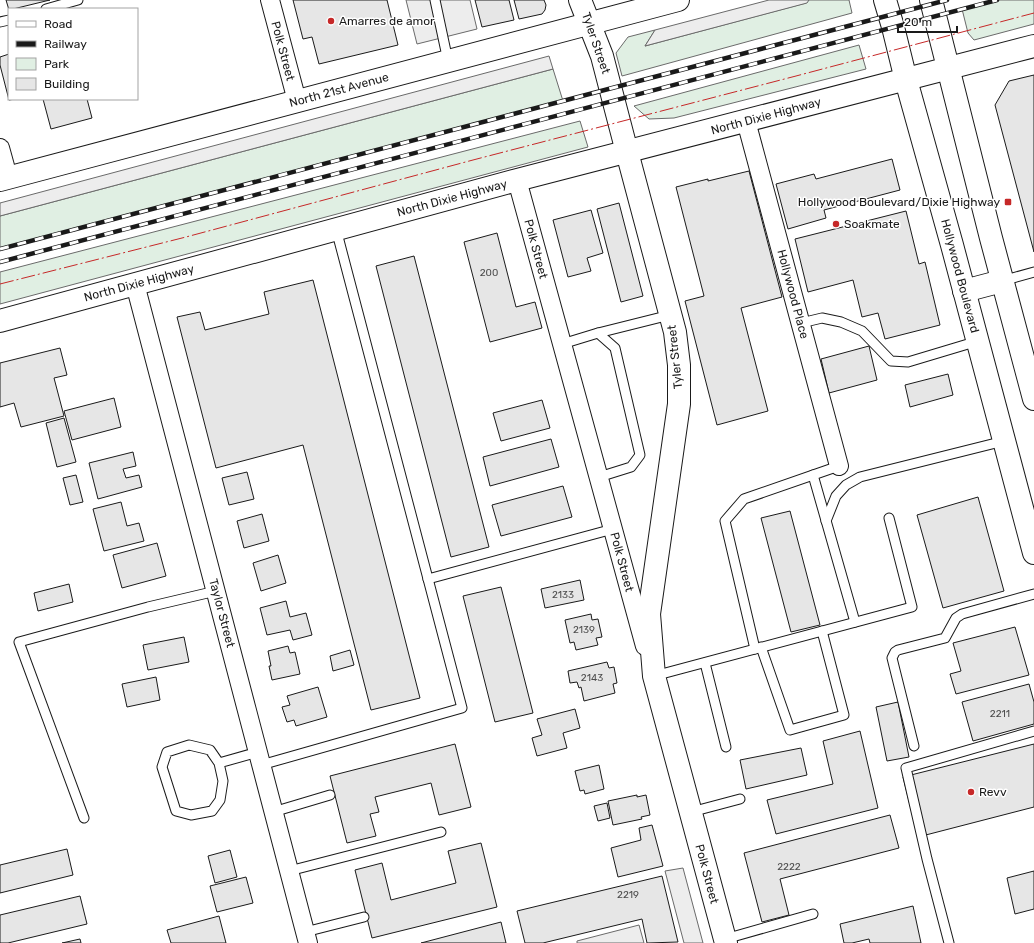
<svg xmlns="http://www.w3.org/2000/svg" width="1034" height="943" font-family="Rubik,sans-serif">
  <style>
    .green { fill: #e0efe3; stroke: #6a6a6a }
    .parking { fill: #ededed; stroke: #6a6a6a }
    .building { fill: #e6e6e6; stroke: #1a1a1a }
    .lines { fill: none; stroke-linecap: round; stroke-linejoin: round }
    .service-casing { stroke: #1a1a1a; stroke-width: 11 }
    .minor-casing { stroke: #1a1a1a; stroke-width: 20 }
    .secondary-casing { stroke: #1a1a1a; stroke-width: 24 }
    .primary-casing { stroke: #1a1a1a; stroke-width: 24 }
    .service { stroke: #fff; stroke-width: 9 }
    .minor { stroke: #fff; stroke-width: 18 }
    .secondary { stroke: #fff; stroke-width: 22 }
    .primary { stroke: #fff; stroke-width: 22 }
    .rail-casing { stroke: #1a1a1a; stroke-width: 4.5 }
    .rail { stroke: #fff; stroke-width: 3; stroke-dasharray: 9; stroke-linecap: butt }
    .power { stroke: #c62828; stroke-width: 1; stroke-dasharray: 14 3 2 3; stroke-linecap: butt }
    .poi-dot { fill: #c62828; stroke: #fff; stroke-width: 1.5 }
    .labels { text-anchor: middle; stroke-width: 3; stroke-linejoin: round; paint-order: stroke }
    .number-label { font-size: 10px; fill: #4d4d4d }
    .poi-label { font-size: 12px; fill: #1a1a1a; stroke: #fff; text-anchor: start }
    .street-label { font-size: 12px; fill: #1a1a1a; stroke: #fff }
  </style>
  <rect width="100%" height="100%" fill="#fff"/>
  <!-- green -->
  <g class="green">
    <path d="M809 0H849L852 13 622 76 616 53 628 37 655 30 645 46 806 3Z"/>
    <path d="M997 0H1034V24L974 40 968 33 962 9Z"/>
    <path d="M859 45 866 69 674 118 649 119 634 106Z"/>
    <path d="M553 69 563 101 0 249V216Z"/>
    <path d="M580 121 588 147 0 304V272Z"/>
  </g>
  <!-- parking -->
  <g class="parking">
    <path d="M406 0H470L477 29 417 44Z"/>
    <path d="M769 0H809L807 3 645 46 655 30Z"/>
    <path d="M549 56 553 69 0 216V203Z"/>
    <path d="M683 868 703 943H684L665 871Z"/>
    <path d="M639 925 644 943H577V941Z"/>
  </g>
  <!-- building -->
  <g class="building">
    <path d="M6 0H50L13 9H9V10Z"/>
    <path d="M293 0H387L398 45 319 64 312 37 303 39Z"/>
    <path d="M475 0H509L514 20 482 27Z"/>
    <path d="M514 0H544L546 5 545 10 542 14 519 19Z"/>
    <path d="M9 54V99H15L9 100 0 65V57Z"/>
    <path d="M1034 75V252L995 105 1009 81Z"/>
    <path d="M43 99H87L92 118 51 129Z"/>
    <path d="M892 159 900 190 824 210 826 218 788 229 776 184 814 174 816 179Z"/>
    <path d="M749 171 782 297 741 308 768 411 717 425 685 301 704 296 676 187 708 179V181Z"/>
    <path d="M619 203 643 296 621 302 597 209Z"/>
    <path d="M591 210 603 253 587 258 591 271 568 277 553 220Z"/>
    <path d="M906 211 919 264 925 262 940 325 885 339 878 313 862 317 853 280 808 292 795 239Z"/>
    <path d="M497 233 516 307 535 302 542 328 490 342 464 242Z"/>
    <path d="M414 256 489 547 451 557 376 266Z"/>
    <path d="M313 280 420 698 371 710 303 445 216 468 177 317 200 312 205 330 269 314 264 292Z"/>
    <path d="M869 346 877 380 829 393 821 359Z"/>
    <path d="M60 348 67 375 54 378 64 416 21 427 14 403 0 407V363Z"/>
    <path d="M948 374 953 395 910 407 905 385Z"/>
    <path d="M114 398 121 427 72 440 64 411Z"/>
    <path d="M542 400 550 428 501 441 493 413Z"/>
    <path d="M64 418 76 462 57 467 46 423Z"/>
    <path d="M551 439 559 467 490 486 483 457Z"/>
    <path d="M133 452 136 466 123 469 126 478 139 475 142 487 98 499 89 463Z"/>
    <path d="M247 472 254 499 229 505 222 478Z"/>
    <path d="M76 475 83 502 70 505 63 478Z"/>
    <path d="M563 486 572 517 501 536 492 505Z"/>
    <path d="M978 497 1004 591 943 608 917 515Z"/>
    <path d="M121 502 127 526 139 523 144 541 104 551 93 509Z"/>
    <path d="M790 511 820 625 791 632 761 518Z"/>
    <path d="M262 514 269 541 244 548 237 521Z"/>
    <path d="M157 543 166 576 122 588 113 555Z"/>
    <path d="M278 555 286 583 261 591 253 563Z"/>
    <path d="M580 580 584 600 545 608 541 589Z"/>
    <path d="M69 584 73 602 38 611 34 593Z"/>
    <path d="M501 587 533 713 495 722 463 596Z"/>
    <path d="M286 601 290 617 306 613 312 635 293 640 290 630 267 635 260 608Z"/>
    <path d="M591 614 592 620 598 619 602 637 596 638 598 645 576 650 574 642 570 643 565 620Z"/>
    <path d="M1015 627 1029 675 956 694 950 674 961 671 953 643Z"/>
    <path d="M184 637 189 662 148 670 143 645Z"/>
    <path d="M288 646 290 653 295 652 300 674 272 680 269 666H271L268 651Z"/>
    <path d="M350 650 354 665 333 671 330 656Z"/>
    <path d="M607 662 609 668 614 667 617 683 613 684 615 693 584 701 581 687 579 688 577 682 570 683 568 671Z"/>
    <path d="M156 677 160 700 127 707 122 684Z"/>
    <path d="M1029 684 1034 702V724L973 741 962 702Z"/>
    <path d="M318 687 327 717 296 726 294 720 287 722 282 707 290 705 287 696Z"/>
    <path d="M898 702 909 757 887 761 876 707Z"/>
    <path d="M575 709 580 728 563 733 567 748 537 756 532 738 542 735 537 719Z"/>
    <path d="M860 731 878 808 776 834 767 800 833 784 823 741Z"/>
    <path d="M455 744 471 807 439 815 431 783 375 797 379 812 370 814 376 836 347 843 330 776Z"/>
    <path d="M1034 744V807L918 837 903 777Z"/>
    <path d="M801 748 807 775 746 789 740 760Z"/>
    <path d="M599 765 604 789 585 794 584 790 580 791 575 771Z"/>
    <path d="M637 795V797L646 795 650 815 641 817 642 819 613 825 608 801Z"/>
    <path d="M607 803 610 818 598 821 594 806Z"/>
    <path d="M890 815 899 848 780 879 789 915 762 922 744 853Z"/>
    <path d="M652 825 663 866 618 877 611 848 641 840 639 828Z"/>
    <path d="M481 843 497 907 372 938 355 870 382 863 391 900 456 883 448 851Z"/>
    <path d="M67 849 73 875 0 893V865Z"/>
    <path d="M230 850 237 877 215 883 208 856Z"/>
    <path d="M1034 871V909L1015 914 1007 878Z"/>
    <path d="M662 876 678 942 647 943 642 919 543 943H525L517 911Z"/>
    <path d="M246 877 253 903 217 912 210 886Z"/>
    <path d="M80 896 87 924 8 943H0V915Z"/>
    <path d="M913 906 921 943H870L869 939 852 943H844L840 924Z"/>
    <path d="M219 916 226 943H171L167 930Z"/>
    <path d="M501 922 506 943H421Z"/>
    <path d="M80 939 81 943H62Z"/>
  </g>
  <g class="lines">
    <defs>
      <g id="service">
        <path d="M435 0 448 61"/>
        <path d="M46 9 78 0"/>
        <path d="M0 22 9 20"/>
        <path d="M1002 281 1034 272"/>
        <path d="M801 323 822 318 841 322 862 331 891 361 908 362 978 341"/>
        <path d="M598 333 670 315"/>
        <path d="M562 344 598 333 615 348 640 455 631 467 599 477"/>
        <path d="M813 475 855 622"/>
        <path d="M826 521 836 496 846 485 860 477 1004 441"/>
        <path d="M428 579 613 529"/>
        <path d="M761 647 790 730 844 715 822 631"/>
        <path d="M755 649 725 521 744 499 839 466"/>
        <path d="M705 663 726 747"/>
        <path d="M654 676 912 607 889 518"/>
        <path d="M914 746 892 658 895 652 898 650 945 638 956 618 962 614 1034 594"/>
        <path d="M219 763 223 781 220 800 212 811 191 815 176 811 162 767 167 752 189 745 210 750 219 763 258 752"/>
        <path d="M261 765 462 708 336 229"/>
        <path d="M273 812 330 795"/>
        <path d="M691 812 740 799"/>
        <path d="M84 818 19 642 148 607 216 591"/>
        <path d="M289 871 441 832"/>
        <path d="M305 932 364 917"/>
        <path d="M725 939 813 914"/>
        <path d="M949 943 927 859 906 768 1034 731"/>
      </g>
      <g id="minor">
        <path d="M270 0 297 101"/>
        <path d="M746 121 839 466"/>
        <path d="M0 148 8 177"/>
        <path d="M517 180 645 646"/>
        <path d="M135 284 308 943"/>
      </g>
      <path id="secondary" d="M627 152 675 332 679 365V404L649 614 654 676 726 943"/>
      <g id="primary">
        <path d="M580 0 602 56 627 152"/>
        <path d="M885 0 893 27 906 80 952 245 1034 553"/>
        <path d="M931 0 991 238 1034 399"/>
        <path d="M0 180 678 0"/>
        <path d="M964 291 1002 281"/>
        <path d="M0 321 517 180 1034 46"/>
      </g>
    </defs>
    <!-- service casing -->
    <use href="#service" class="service-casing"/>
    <!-- minor casing -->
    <use href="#minor" class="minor-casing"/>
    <!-- secondary casing -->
    <use href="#secondary" class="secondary-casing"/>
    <!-- primary casing -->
    <use href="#primary" class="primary-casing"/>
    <!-- service -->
    <use href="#service" class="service"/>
    <!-- minor -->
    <use href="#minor" class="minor"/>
    <!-- secondary -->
    <use href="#secondary" class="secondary"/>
    <!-- primary -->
    <use href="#primary" class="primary"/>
    <defs>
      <g id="rail">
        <path d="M0 249 947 0"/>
        <path d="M0 262 997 0"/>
      </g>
    </defs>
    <!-- rail casing -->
    <use href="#rail" class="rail-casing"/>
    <!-- rail -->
    <use href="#rail" class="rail"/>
    <!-- power -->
    <path class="power" d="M0 284 186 237 473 160 796 76 1034 13"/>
  </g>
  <!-- markers -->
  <g class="poi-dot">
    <circle cx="331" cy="21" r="4"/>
    <rect x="1004" y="198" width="8" height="8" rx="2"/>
    <circle cx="836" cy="224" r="4"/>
    <circle cx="971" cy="792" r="4"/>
  </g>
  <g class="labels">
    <!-- number labels -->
    <g class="number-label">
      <text x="489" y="276">200</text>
      <text x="563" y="598">2133</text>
      <text x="584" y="633">2139</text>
      <text x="592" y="681">2143</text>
      <text x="1000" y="717">2211</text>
      <text x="789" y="870">2222</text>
      <text x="628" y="898">2219</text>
    </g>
    <!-- poi labels -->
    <g class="poi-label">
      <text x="339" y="25">Amarres de amor</text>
      <text x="1000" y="206" text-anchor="end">Hollywood Boulevard/Dixie Highway</text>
      <text x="844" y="228">Soakmate</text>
      <text x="979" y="796">Revv</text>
    </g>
    <!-- street labels -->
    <g class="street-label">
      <text transform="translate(596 43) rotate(71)" y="4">Tyler Street</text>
      <text transform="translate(283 51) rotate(75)" y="4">Polk Street</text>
      <text transform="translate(339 90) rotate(-15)" y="4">North 21st Avenue</text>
      <text transform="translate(766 116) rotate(-15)" y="4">North Dixie Highway</text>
      <text transform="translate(452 198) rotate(-15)" y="4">North Dixie Highway</text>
      <text transform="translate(536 249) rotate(75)" y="4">Polk Street</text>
      <text transform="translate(960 276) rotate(75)" y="4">Hollywood Boulevard</text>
      <text transform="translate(139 283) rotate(-15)" y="4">North Dixie Highway</text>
      <text transform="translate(793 294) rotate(75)" y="4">Hollywood Place</text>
      <text transform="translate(675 357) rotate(-96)" y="4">Tyler Street</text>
      <text transform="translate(622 562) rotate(75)" y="4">Polk Street</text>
      <text transform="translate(222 613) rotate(75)" y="4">Taylor Street</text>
      <text transform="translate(707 874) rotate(75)" y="4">Polk Street</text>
    </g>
  </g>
  <!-- legend -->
  <rect x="8" y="8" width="130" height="92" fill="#ffffff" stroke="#a3a3a3"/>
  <rect x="16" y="21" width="20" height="6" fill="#ffffff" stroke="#a3a3a3"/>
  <text x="44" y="28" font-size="12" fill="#1a1a1a">Road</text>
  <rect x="16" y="41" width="20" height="6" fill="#1a1a1a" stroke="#a3a3a3"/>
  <text x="44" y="48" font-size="12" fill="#1a1a1a">Railway</text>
  <rect x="16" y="58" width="20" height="12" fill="#e0efe3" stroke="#a3a3a3"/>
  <text x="44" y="68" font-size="12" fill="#1a1a1a">Park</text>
  <rect x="16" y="78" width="20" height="12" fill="#e6e6e6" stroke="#a3a3a3"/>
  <text x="44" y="88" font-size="12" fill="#1a1a1a">Building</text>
  <!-- scale -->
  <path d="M898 26v6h59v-6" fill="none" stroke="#1a1a1a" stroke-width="2"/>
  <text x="904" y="26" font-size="12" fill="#1a1a1a" stroke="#ffffff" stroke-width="3" paint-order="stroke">20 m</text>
</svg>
